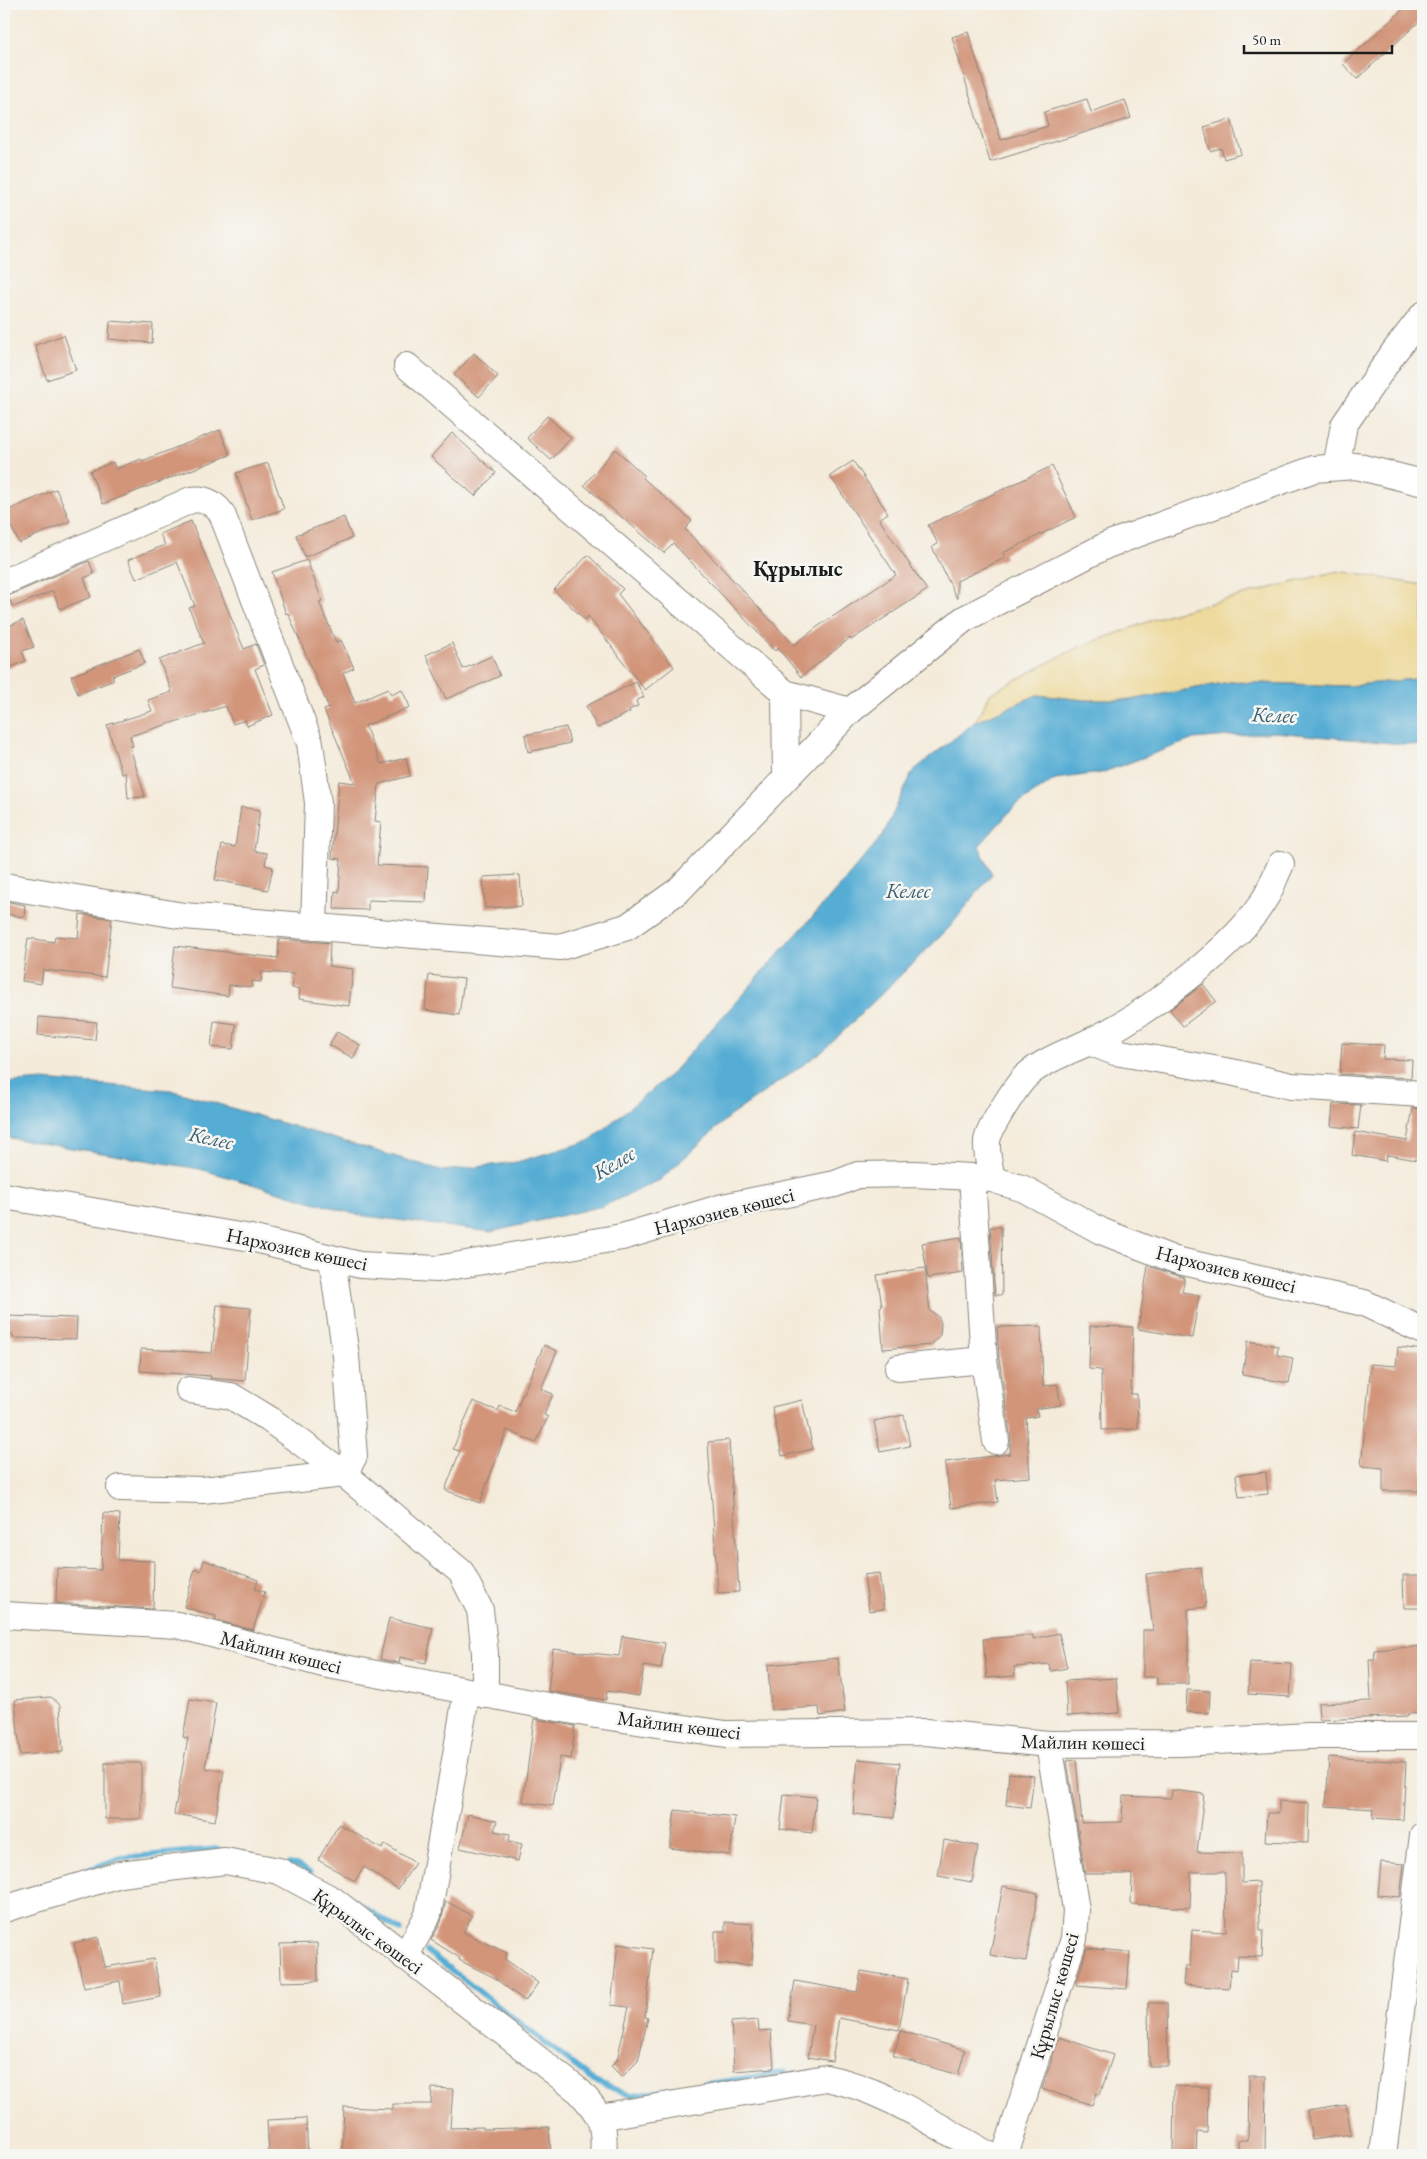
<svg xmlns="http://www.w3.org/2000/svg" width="1427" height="2159" font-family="'EB Garamond',serif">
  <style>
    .sand { fill: #eeda9e; stroke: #857b5d }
    .water { fill: #57add4; stroke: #3a6478 }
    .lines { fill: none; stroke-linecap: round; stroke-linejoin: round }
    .stream { stroke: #57add4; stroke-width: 5.5 }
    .building { fill: #d2957a }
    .minor-casing { stroke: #88847b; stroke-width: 28 }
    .minor { stroke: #fff; stroke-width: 26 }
    .labels { text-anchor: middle; stroke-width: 5; stroke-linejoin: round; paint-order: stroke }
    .street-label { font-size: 20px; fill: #1c1c1c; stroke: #f6f6f2 }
    .water-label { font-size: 21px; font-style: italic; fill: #375d6f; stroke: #f6f6f2 }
    .quarter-label { font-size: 22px; font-weight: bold; fill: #1c1c1c; stroke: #f6f6f2 }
  </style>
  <rect width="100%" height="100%" fill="#f6f6f2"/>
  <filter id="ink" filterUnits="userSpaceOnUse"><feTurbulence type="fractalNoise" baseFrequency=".02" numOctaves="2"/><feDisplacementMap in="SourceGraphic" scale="10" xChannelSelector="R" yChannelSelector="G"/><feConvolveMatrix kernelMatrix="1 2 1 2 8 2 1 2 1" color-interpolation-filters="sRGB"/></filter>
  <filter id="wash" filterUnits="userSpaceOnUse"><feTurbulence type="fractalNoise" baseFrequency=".0096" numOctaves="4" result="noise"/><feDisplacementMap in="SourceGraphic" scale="20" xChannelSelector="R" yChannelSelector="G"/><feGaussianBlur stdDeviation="1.12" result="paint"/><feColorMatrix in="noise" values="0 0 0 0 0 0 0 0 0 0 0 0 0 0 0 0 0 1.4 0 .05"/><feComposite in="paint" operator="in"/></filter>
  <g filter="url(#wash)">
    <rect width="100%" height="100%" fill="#f4ebda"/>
    <!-- sand -->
    <path class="sand" d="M1338 571 1423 585V678L1348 686 1230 682 1130 700H1085L1037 695 975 722 991 693 1074 649 1169 614Z"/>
    <!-- water -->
    <path class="water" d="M1423 678V746L1275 732 1194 739 1101 773 1055 779 1014 807 979 846 992 874 949 928 823 1051 730 1116 660 1180 603 1206 491 1232 358 1215 200 1169 4 1137V1083L43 1080 171 1090 444 1171 517 1162 589 1141 671 1074 840 886 883 835 913 771 975 722 1037 695 1085 700H1130L1230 682 1348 686Z"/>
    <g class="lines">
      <!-- stream -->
      <g class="stream">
        <path d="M289 1864 297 1865 310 1873"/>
        <path d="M79 1873 120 1858 215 1849 221 1850"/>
        <path d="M350 1898 401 1931"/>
        <path d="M427 1951 593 2080 631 2096 785 2072"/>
      </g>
    </g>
    <g id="blocks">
      <!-- building -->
      <g class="building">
        <path d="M1409 4H1423V18L1357 79 1343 64Z"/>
        <path d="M968 32 1001 140 1048 126 1044 112 1087 99 1091 112 1125 100 1131 118 990 162 952 37Z"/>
        <path d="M1231 119 1241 154 1224 159 1221 148 1210 151 1204 127Z"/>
        <path d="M110 321 153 324 152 343 109 339Z"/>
        <path d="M64 335 76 370 47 380 35 345Z"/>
        <path d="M474 353 498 376 479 397 454 375Z"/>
        <path d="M547 416 571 438 551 460 527 438Z"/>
        <path d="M220 430 230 455 103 504 90 471 113 462 116 469 141 459 142 461Z"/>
        <path d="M452 433 496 473 475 496 431 457Z"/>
        <path d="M615 449 645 476 643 478 692 521 685 529 794 645 820 625 896 575 830 476 853 461 888 513 879 519 927 590 851 640 850 638 801 677 778 648 775 651 673 543 664 553 584 485Z"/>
        <path d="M268 463 284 509 252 520 236 473Z"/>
        <path d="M1052 466 1076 517 1003 553 1005 558 957 581V599L932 547 938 544 928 525Z"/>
        <path d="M56 489 70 521 19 543 4 512Z"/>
        <path d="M344 517 352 538 305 557 296 535Z"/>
        <path d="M191 521 244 649 256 644 264 665 255 669 273 715 247 726 245 720 233 724 226 706 130 736 133 746 130 747 145 797 128 798 126 773 122 774 107 725 152 711 148 700 172 692 159 660 204 643 189 608 195 606 177 562 136 579 128 560 165 545 160 534Z"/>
        <path d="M588 555 623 589 618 594 674 667 645 690 588 616 585 620 554 590Z"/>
        <path d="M307 560 322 601 319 602 336 642 341 640 354 668 343 673 355 703 388 689 391 695 402 690 410 707 365 726 381 764 406 758 410 776 379 784 375 821 381 822 377 865 428 867 426 902 368 900V910L334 909 335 891 339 892 341 859 332 858 339 781 355 783 324 710 329 708 288 613 286 614 272 572Z"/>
        <path d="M89 561 94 574 84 578 91 597 60 609 53 591 13 607 8 596Z"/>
        <path d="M23 620 34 647 22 651 26 661 4 670V628Z"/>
        <path d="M452 643 463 669 492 656 500 676 446 699 426 655Z"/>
        <path d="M139 649 145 663 112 676 114 680 78 694 71 676Z"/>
        <path d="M636 682 644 697 636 701 638 706 629 710 630 712 597 728 586 706Z"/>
        <path d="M566 727 570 743 528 752 525 735Z"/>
        <path d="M241 807 260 810 254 851 267 853 265 865 273 867 268 890 215 880 222 845 235 847Z"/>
        <path d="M520 875 522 906 485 908 483 877Z"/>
        <path d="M4 901 25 905 24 917 4 914Z"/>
        <path d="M80 914 112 919 105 977 43 970 41 984 22 981 28 938 54 942 55 936 78 938Z"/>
        <path d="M279 939 330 943 329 966 353 969 349 1006 299 999 300 989 292 988 294 974 262 972 261 982 252 981V987L229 985 228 996 170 988 175 946 278 958Z"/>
        <path d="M429 975 464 979 459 1015 425 1010Z"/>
        <path d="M1203 984 1216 1001 1183 1026 1170 1010Z"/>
        <path d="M39 1017 97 1022 95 1040 38 1035Z"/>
        <path d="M214 1021 236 1024 233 1049 211 1047Z"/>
        <path d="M337 1032 360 1045 353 1058 329 1045Z"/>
        <path d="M1342 1043 1384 1045 1383 1059 1412 1060 1411 1078 1340 1074Z"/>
        <path d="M1333 1104 1361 1105 1358 1129 1331 1126Z"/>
        <path d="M1413 1108 1423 1109V1161L1387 1155 1386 1161 1352 1155 1355 1132 1407 1141Z"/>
        <path d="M990 1227H1001L1002 1295H995Z"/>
        <path d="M961 1237 963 1273 928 1278 922 1243Z"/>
        <path d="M1148 1266 1185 1278 1182 1292 1199 1295 1192 1338 1138 1329Z"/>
        <path d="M925 1268 930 1311 938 1316 941 1323 940 1335 931 1345 883 1349 880 1307 882 1306 877 1275Z"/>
        <path d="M217 1305 251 1308 245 1381 210 1378 211 1376 140 1371 141 1349 212 1353Z"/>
        <path d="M4 1316 77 1318 76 1339 13 1338V1335L4 1334Z"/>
        <path d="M1041 1326 1043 1386 1057 1384 1061 1405 1036 1409 1038 1416 1026 1418 1030 1477 995 1480 998 1502 951 1508 945 1462 1010 1454 1011 1439 999 1358 997 1327Z"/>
        <path d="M1090 1326 1133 1327 1131 1394H1137L1138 1429 1102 1430 1101 1370 1089 1369Z"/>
        <path d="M1248 1341 1278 1346 1277 1355 1293 1358 1289 1383 1242 1375Z"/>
        <path d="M544 1345 557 1351 541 1389 553 1394 544 1415 548 1417 536 1443 507 1430 480 1503 445 1490 460 1451 453 1449 473 1401 498 1411 500 1406 515 1412Z"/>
        <path d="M1398 1347 1423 1350V1491H1383V1468L1361 1466 1371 1364 1396 1366Z"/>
        <path d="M802 1400 813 1449 782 1456 772 1407Z"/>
        <path d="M904 1415 910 1446 880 1452 874 1421Z"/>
        <path d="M729 1440 739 1592 718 1593 708 1442Z"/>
        <path d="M1266 1472 1268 1494 1239 1497 1236 1475Z"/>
        <path d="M103 1513 120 1514 118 1560 154 1561 153 1609 56 1603 57 1568 101 1570Z"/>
        <path d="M204 1560 258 1580 255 1589 265 1592 253 1630 215 1620 216 1616 184 1607 195 1569 201 1571Z"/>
        <path d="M1201 1567 1206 1607 1188 1609V1684H1157V1677H1143V1630H1153L1146 1574Z"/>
        <path d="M879 1573 884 1609 869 1611 864 1575Z"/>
        <path d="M1403 1575H1423V1608H1404Z"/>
        <path d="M389 1618 433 1628 426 1663 400 1657 399 1663 380 1659Z"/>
        <path d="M1059 1633 1067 1668 1051 1671 1049 1664 1014 1667 1015 1676 987 1678 983 1639 1033 1635V1639Z"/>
        <path d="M622 1636 665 1643 661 1669 644 1666 639 1696 607 1691 606 1700 548 1691 553 1649 619 1656Z"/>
        <path d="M1423 1646V1713L1407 1714 1408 1716 1319 1720 1318 1703 1371 1701 1369 1660H1375L1374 1650Z"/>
        <path d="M838 1658 845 1712 820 1716 819 1707 771 1710 768 1665Z"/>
        <path d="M1250 1662 1292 1664 1290 1697 1248 1694Z"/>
        <path d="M1116 1678 1119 1713 1067 1716 1065 1681Z"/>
        <path d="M1187 1690 1210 1691 1209 1713 1186 1712Z"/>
        <path d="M51 1697 60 1705 63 1752 20 1755 15 1700Z"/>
        <path d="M190 1699 216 1703 205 1768 224 1771 215 1821 174 1814 188 1738 183 1737Z"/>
        <path d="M534 1719 575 1726 571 1759 560 1757 553 1806 523 1802Z"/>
        <path d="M1329 1757 1406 1762 1403 1820 1373 1818 1374 1809 1326 1806Z"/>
        <path d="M858 1759 900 1763 894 1818 853 1814Z"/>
        <path d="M1076 1760 1082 1823 1122 1822 1123 1796 1171 1798 1172 1790 1204 1794 1197 1852 1242 1853V1883L1259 1882 1260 1930H1263L1262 1957 1238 1956 1237 1970 1231 1969 1229 1988 1183 1985 1185 1966H1190L1192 1930 1226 1932 1225 1872H1191L1190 1908 1131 1904 1132 1874H1085L1067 1761Z"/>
        <rect x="105" y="1763" width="36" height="56"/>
        <path d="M1009 1773 1034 1776 1030 1808 1006 1805Z"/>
        <path d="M784 1794 816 1797 812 1833 780 1829Z"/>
        <path d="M1279 1801 1309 1803 1308 1843 1265 1841 1267 1813H1279Z"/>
        <path d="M675 1810 735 1817 730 1855 670 1848Z"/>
        <path d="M468 1814 497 1821 494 1831 510 1834 509 1841 522 1844 518 1861 460 1848Z"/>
        <path d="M339 1824 382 1849 385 1844 415 1863 398 1889 364 1867 355 1881 318 1860Z"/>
        <path d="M944 1840 978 1846 972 1882 938 1876Z"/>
        <path d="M1381 1862 1404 1864 1400 1897 1378 1895Z"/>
        <path d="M1003 1886 1038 1893 1026 1961 990 1955Z"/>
        <path d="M446 1901 472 1916 463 1932 507 1953 505 1959 538 1983 525 2001 493 1977 459 1960 460 1958 431 1940 441 1922Z"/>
        <path d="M725 1922 753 1924 752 1965 715 1964V1931H725Z"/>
        <path d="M98 1937 105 1967 154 1959 161 1997 123 2004 120 1981 84 1988 74 1943Z"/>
        <path d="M317 1943 318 1981 281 1982 280 1944Z"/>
        <path d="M618 1944 653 1949 645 2017 648 2018 638 2061 622 2077 611 2066 617 2060 629 2007 611 2005Z"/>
        <path d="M1087 1948 1130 1952 1127 1989 1076 1985Z"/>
        <path d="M861 1971 908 1979 899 2030 839 2018 832 2061 808 2057 813 2025 788 2021 795 1981 857 1992Z"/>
        <path d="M1148 2003H1167L1168 2066H1149Z"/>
        <path d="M758 2020 759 2031 771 2030 774 2068 734 2071 731 2022Z"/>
        <path d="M901 2031 965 2050 958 2075 893 2056Z"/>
        <path d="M1059 2037 1113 2055 1100 2095 1096 2093 1092 2105 1042 2089Z"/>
        <path d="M1249 2076H1266L1265 2155H1238V2140H1248Z"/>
        <path d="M1174 2086 1208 2087 1207 2133 1197 2132 1196 2155H1173Z"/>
        <path d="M432 2088 453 2089 450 2128 483 2127V2129L549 2127 551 2155H342L344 2107 393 2109V2104H431Z"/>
        <path d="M1346 2105 1351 2134 1312 2140 1307 2111Z"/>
        <path d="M306 2118 308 2155H269L267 2120Z"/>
      </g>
    </g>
  </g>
  <g filter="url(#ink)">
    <use href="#blocks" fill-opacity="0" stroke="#88847b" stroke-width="1"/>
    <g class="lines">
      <defs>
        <g id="minor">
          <path d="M407 366 785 693 850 711"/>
          <path d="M1336 467 1344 425 1394 352 1423 315"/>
          <path d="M4 582 191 500C205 498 214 503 222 514L310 743 318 803 314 926"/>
          <path d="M785 693 786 777"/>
          <path d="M4 886 184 916 560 947 627 927 679 890 850 711 964 619 1107 545 1314 469 1356 466 1423 483"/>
          <path d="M1089 1042 1115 1052 1231 1072 1291 1086 1423 1094"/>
          <path d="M972 1177 984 1360 996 1441"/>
          <path d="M992 1179C990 1168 986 1153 987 1141 989 1128 1016 1086 1026 1076 1044 1060 1068 1052 1089 1042 1142 1017 1238 947 1267 895 1272 886 1276 874 1281 864"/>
          <path d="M4 1196 251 1238 360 1265 437 1269 622 1237 723 1207 835 1184 858 1175 914 1174 972 1177 992 1179 1024 1189 1101 1231 1175 1260 1364 1303 1423 1331"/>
          <path d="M898 1368 984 1360"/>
          <path d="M189 1390 231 1396 269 1419 344 1474 461 1572 480 1610 485 1653V1695"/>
          <path d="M120 1488 203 1490 344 1474 354 1456 346 1356 332 1259"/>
          <path d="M4 1615 178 1625 323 1664 596 1715 726 1734 926 1732 1049 1744 1181 1743 1308 1736H1423"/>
          <path d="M4 1909 120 1874 225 1861 279 1871 333 1900 579 2091C600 2113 606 2124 603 2155"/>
          <path d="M405 1957 428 1915 467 1691"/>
          <path d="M600 2117 826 2078C885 2089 937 2127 989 2155"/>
          <path d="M1005 2155 1074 1939 1076 1910 1049 1744"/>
          <path d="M1383 2155 1423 1835"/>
        </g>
      </defs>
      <!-- minor casing -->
      <use href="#minor" class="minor-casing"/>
      <!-- minor -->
      <use href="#minor" class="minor"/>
    </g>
  </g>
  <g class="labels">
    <!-- street labels -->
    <g class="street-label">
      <text transform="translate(724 1211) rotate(-14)" y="7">Нархозиев көшесі</text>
      <text transform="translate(297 1249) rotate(12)" y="7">Нархозиев көшесі</text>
      <text transform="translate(1226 1269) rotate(14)" y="7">Нархозиев көшесі</text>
      <text transform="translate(281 1652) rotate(14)" y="7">Майлин көшесі</text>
      <text transform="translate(679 1725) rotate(7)" y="7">Майлин көшесі</text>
      <text transform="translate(1083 1742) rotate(1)" y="7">Майлин көшесі</text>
      <text transform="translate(368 1931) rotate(36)" y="7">Құрылыс көшесі</text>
      <text transform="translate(1054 1996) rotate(-74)" y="7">Құрылыс көшесі</text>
    </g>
    <!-- water labels -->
    <g class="water-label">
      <text transform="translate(1274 715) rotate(2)" y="7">Келес</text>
      <text x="908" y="898">Келес</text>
      <text transform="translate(211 1138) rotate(12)" y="7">Келес</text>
      <text transform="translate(614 1163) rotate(-31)" y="7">Келес</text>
    </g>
    <!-- quarter labels -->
    <g class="quarter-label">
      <text x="798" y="576">Құрылыс</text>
    </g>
  </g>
  <!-- margin -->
  <rect width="1427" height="2159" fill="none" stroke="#f6f6f2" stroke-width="20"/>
  <!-- scale -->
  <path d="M1244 45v8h148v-8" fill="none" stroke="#1c1c1c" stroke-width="2.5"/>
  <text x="1252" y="45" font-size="15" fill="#1c1c1c" stroke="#f6f6f2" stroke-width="4" paint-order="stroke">50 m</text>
</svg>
